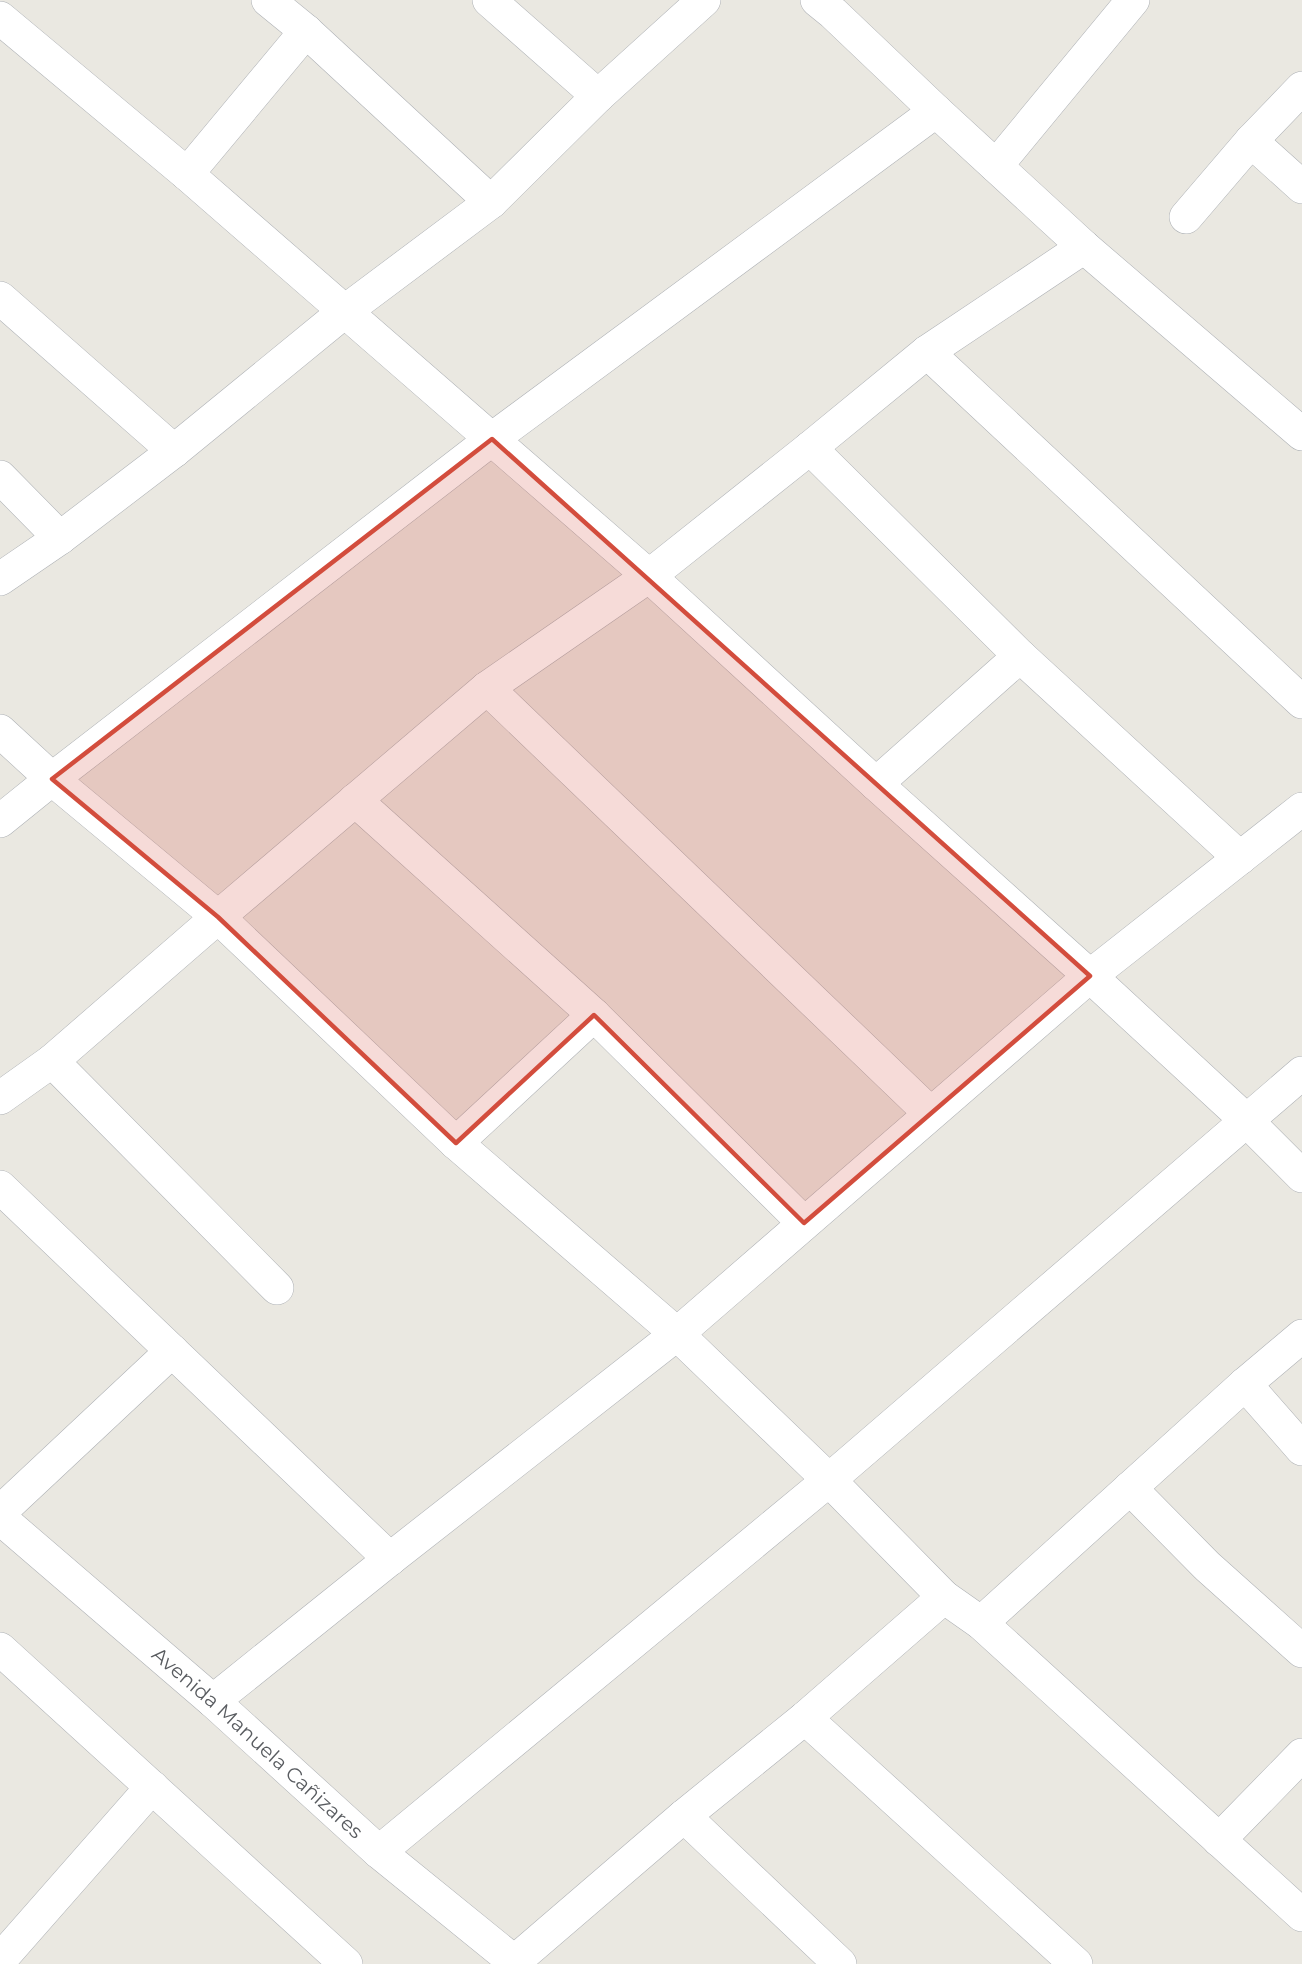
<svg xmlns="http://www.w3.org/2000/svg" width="1302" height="1964" font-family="Montserrat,sans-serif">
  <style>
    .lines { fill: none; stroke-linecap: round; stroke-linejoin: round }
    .minor-casing { stroke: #aeb1b5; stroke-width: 34 }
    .minor { stroke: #fff; stroke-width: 33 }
    .marked { fill: #d34d3d; fill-opacity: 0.2; stroke: #d34d3d; stroke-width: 4.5; stroke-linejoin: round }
    .labels { text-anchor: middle; stroke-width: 4.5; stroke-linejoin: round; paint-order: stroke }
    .street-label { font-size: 20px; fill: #595c60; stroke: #fff }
  </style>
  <rect width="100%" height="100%" fill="#eae8e1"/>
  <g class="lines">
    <defs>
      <g id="minor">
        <path d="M268 0 306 31 491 202"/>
        <path d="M489 0 598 96"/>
        <path d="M817 0 833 13 936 111 1084 247 1302 434"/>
        <path d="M0 18 187 174 649 576 876 784 1090 976 1247 1121 1302 1176"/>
        <path d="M1251 141 1302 187"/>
        <path d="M996 166 1133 0"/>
        <path d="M187 174 306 31"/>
        <path d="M1186 217 1251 141 1302 88"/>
        <path d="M0 298 174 451"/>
        <path d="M927 352 1302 702"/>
        <path d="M810 448 1020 656 1240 858"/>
        <path d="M0 477 60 538"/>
        <path d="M0 579 60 538 174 451 344 312 491 202 598 96 704 0"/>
        <path d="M487 688 930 1113"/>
        <path d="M0 731 52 779 218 917 456 1143 677 1334 829 1480 944 1597 981 1623 1302 1915"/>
        <path d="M876 784 1020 656"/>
        <path d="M355 800 594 1015 804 1223"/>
        <path d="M0 821 52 779 492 439 936 111"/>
        <path d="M52 1061 277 1288"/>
        <path d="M0 1098 52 1061 218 917 487 688 649 576 810 448 927 352 1084 247"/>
        <path d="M456 1143 594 1015"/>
        <path d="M0 1187 390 1559"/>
        <path d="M1245 1384 1302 1449"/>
        <path d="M1130 1488 1207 1566 1302 1651"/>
        <path d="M0 1512 172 1351"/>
        <path id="s1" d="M0 1518 213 1701 379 1852 517 1964"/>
        <path d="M981 1623 1245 1384 1302 1336"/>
        <path d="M0 1649 346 1964"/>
        <path d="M213 1701 390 1559 677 1334 1090 976 1302 809"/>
        <path d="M805 1718 1076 1964"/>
        <path d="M684 1816 840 1964"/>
        <path d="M1219 1840 1302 1755"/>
        <path d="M379 1852 829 1480 1302 1073"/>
        <path d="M0 1960 152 1787"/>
        <path d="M514 1962 684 1816 805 1718 944 1597"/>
      </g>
    </defs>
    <!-- minor casing -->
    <use href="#minor" class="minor-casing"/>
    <!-- minor -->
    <use href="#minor" class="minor"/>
  </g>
  <!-- marked area -->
  <path class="marked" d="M492 439 1090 976 804 1223 594 1015 456 1143 218 917 52 779Z"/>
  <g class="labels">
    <!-- street labels -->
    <g class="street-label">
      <text dy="7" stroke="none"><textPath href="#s1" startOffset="342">Avenida Manuela Cañizares</textPath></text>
    </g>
  </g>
</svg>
